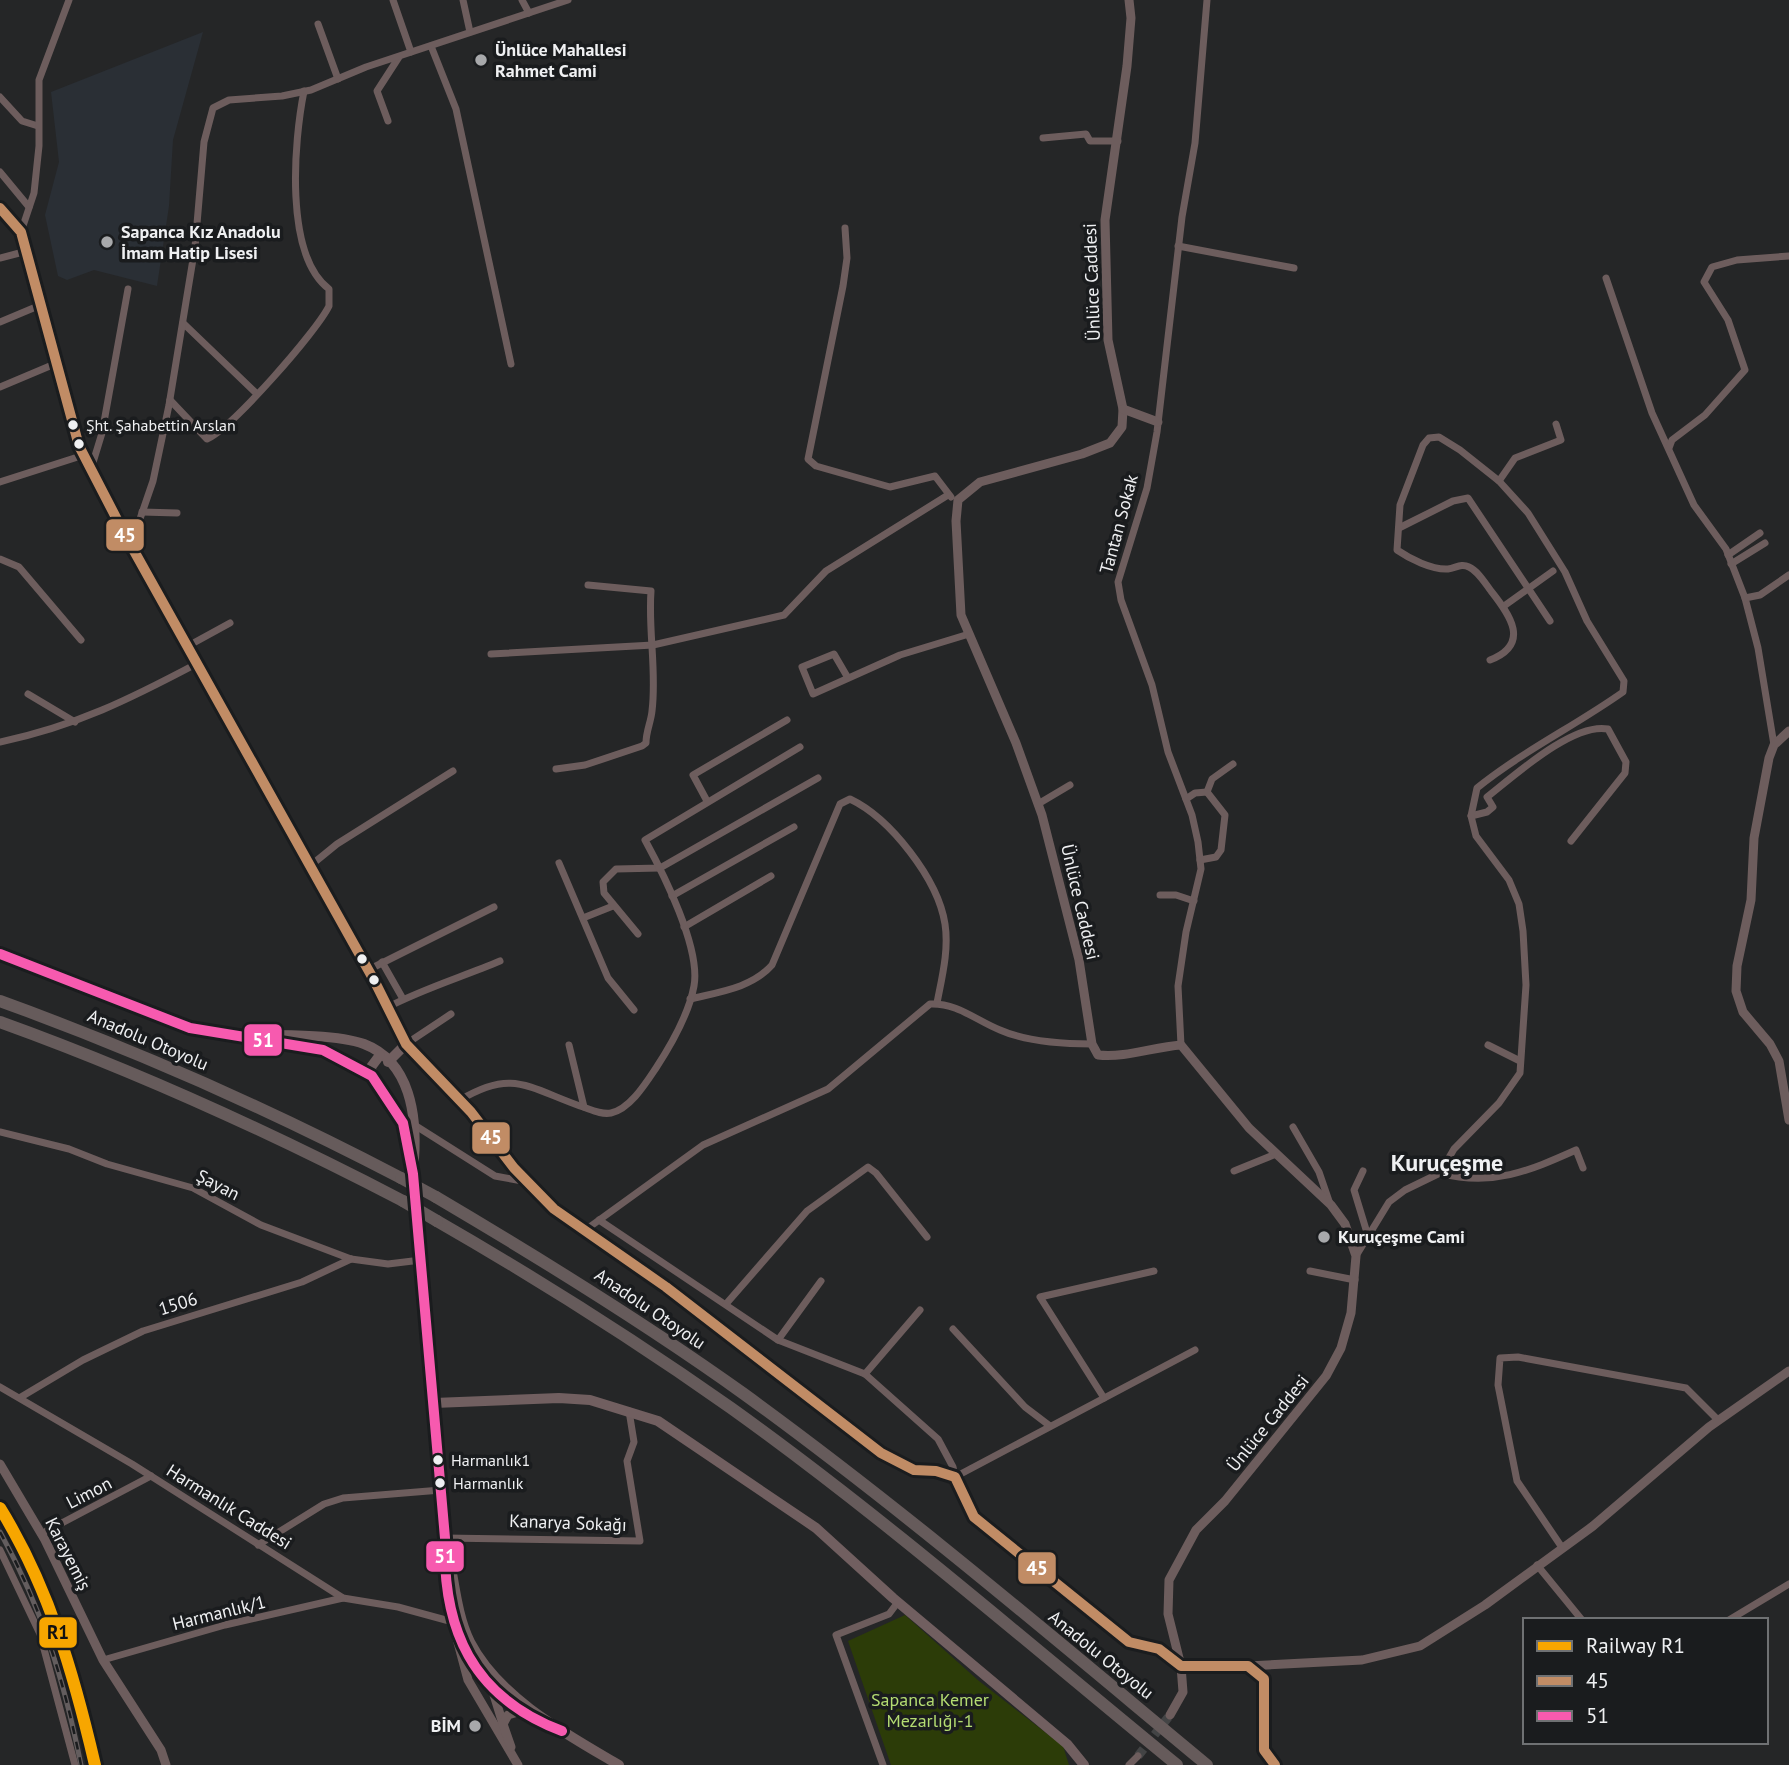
<svg xmlns="http://www.w3.org/2000/svg" width="1789" height="1765" font-family="'PT Sans',sans-serif">
  <style>
    .built { fill: #2a2f35 }
    .green { fill: #2c3c08 }
    .lines { fill: none; stroke-linecap: round; stroke-linejoin: round }
    .tertiary-tunnel { stroke: #434445; stroke-width: 9; stroke-dasharray: 9 4.5; stroke-linecap: butt }
    .minor { stroke: #6d5d5d; stroke-width: 7 }
    .tertiary { stroke: #6d5d5d; stroke-width: 9 }
    .secondary { stroke: #715f60; stroke-width: 10 }
    .motorway { stroke: #665b5b; stroke-width: 12 }
    .rail-casing { stroke: #635d5e; stroke-width: 5 }
    .rail { stroke: #1a1c1e; stroke-width: 2.5; stroke-dasharray: 8; stroke-linecap: butt }
    .motorway-bridge { stroke: #665b5b; stroke-width: 12 }
    .bus-1-casing { stroke: #1a1c1e; stroke-width: 16 }
    .bus-2-casing { stroke: #1a1c1e; stroke-width: 16 }
    .bus-1 { stroke: #c18c65; stroke-width: 10 }
    .bus-2 { stroke: #f75aaf; stroke-width: 10 }
    .rail-1-casing { stroke: #1a1c1e; stroke-width: 18 }
    .rail-1 { stroke: #f7a600; stroke-width: 12 }
    .poi-dot { fill: #a8a9ab; stroke: #1a1c1e; stroke-width: 2.5 }
    .bus-dot { fill: #eff0f2; stroke: #1a1c1e; stroke-width: 2.5 }
    .labels { text-anchor: middle; stroke-width: 7; stroke-linejoin: round; paint-order: stroke }
    .bus-label { font-size: 16px; fill: #eff0f2; stroke: #1a1c1e; text-anchor: start }
    .poi-label { font-size: 18px; font-weight: bold; fill: #eff0f2; stroke: #1a1c1e; text-anchor: start }
    .street-label { font-size: 18px; fill: #eff0f2; stroke: #1a1c1e }
    .park-label { font-size: 18px; fill: #b4dc72; stroke: #1a1c1e }
    .district-label { font-size: 24px; font-weight: bold; fill: #eff0f2; stroke: #1a1c1e }
    .line-badge { stroke: #1a1c1e; stroke-width: 2.5 }
    .badge-label { font-size: 19px; text-anchor: middle; font-weight: bold; fill: #fff }
    .pale-badge-label { font-size: 19px; text-anchor: middle; font-weight: bold; fill: #111 }
  </style>
  <rect width="100%" height="100%" fill="#252627"/>
  <!-- built -->
  <path class="built" d="M203 32 173 140 169 206 157 286 94 270 67 280 58 276 45 215 59 162 51 92Z"/>
  <!-- green -->
  <path class="green" d="M905 1615 979 1681 1063 1746 1069 1765H891L848 1641Z"/>
  <g class="lines">
    <!-- tertiary-tunnel -->
    <path class="tertiary-tunnel" d="M1138 1756 1170 1715"/>
    <!-- minor -->
    <g class="minor">
      <path d="M393 0 411 52"/>
      <path d="M463 0 470 32"/>
      <path d="M522 0 529 13"/>
      <path d="M318 24 338 79"/>
      <path d="M431 46 456 109 511 364"/>
      <path d="M0 97 22 121 38 126"/>
      <path d="M388 121 377 91 399 57"/>
      <path d="M1043 138 1086 134 1090 141H1118"/>
      <path d="M0 172 29 207"/>
      <path d="M845 228 847 258 843 286 808 459 816 466 890 487 935 476 951 497"/>
      <path d="M21 232 34 193 39 146V80L69 0"/>
      <path d="M1178 246 1294 268"/>
      <path d="M0 258 27 251"/>
      <path d="M1606 278 1652 413 1694 505 1726 549 1745 598 1758 648 1774 745"/>
      <path d="M0 322 43 304"/>
      <path d="M183 323 257 394"/>
      <path d="M0 387 57 363"/>
      <path d="M170 400 207 439C232 428 317 331 329 306V289C284 255 294 141 304 91"/>
      <path d="M1669 448 1672 440 1705 415 1745 370 1728 320 1704 282 1712 267 1737 260 1789 256"/>
      <path d="M91 469 102 433 128 289"/>
      <path d="M1499 481 1515 458 1561 440 1556 424"/>
      <path d="M0 482 84 455"/>
      <path d="M142 512 177 513"/>
      <path d="M1399 528 1453 501 1468 498 1550 621"/>
      <path d="M131 545 153 481 169 405 195 247 204 142 213 108 229 100 282 96 311 90 366 67 568 0"/>
      <path d="M1728 555 1760 533"/>
      <path d="M0 559 19 567 81 640"/>
      <path d="M1731 564 1765 543"/>
      <path d="M1745 598 1760 595 1789 575"/>
      <path d="M1504 606 1553 571"/>
      <path d="M188 646 230 623"/>
      <path d="M491 654 653 645 784 615 826 571 948 495"/>
      <path d="M848 678 834 654 802 667 813 694 900 655 969 634"/>
      <path d="M28 694 75 722"/>
      <path d="M0 742C76 726 130 699 198 663"/>
      <path d="M556 769 585 765 642 746 646 743C646 731 651 722 652 711 657 671 648 631 651 591L588 585"/>
      <path d="M1186 799 1195 793 1207 792"/>
      <path d="M707 801 693 775 787 720"/>
      <path d="M1038 804 1070 785"/>
      <path d="M1471 816 1487 812 1493 807 1487 797C1514 776 1573 722 1608 729L1626 762 1625 773 1571 841"/>
      <path d="M1200 860 1216 857 1221 850 1225 815 1207 792 1212 779 1233 764"/>
      <path d="M559 863 608 978 634 1010"/>
      <path d="M310 866 337 844 453 771"/>
      <path d="M1160 895H1176L1194 901"/>
      <path d="M672 896 794 827"/>
      <path d="M583 918 613 906"/>
      <path d="M684 927 771 876"/>
      <path d="M638 934 604 893 603 882 616 869 660 868 818 778"/>
      <path d="M382 962 403 999"/>
      <path d="M368 970 494 907"/>
      <path d="M690 999C719 992 752 988 772 965L840 804 850 799C890 818 938 879 945 924 949 950 942 977 937 1003"/>
      <path d="M386 1008C422 989 462 977 500 961"/>
      <path d="M406 1044 451 1014"/>
      <path d="M569 1045 584 1107"/>
      <path d="M1181 1045 1178 986 1186 932 1201 869 1198 842 1192 815 1168 752 1152 685 1121 600 1118 582 1147 488 1157 432 1182 217 1195 143 1207 0"/>
      <path d="M1488 1045 1520 1061"/>
      <path d="M460 1100C512 1069 527 1087 580 1106 590 1109 601 1115 611 1113 630 1109 646 1083 656 1068 671 1045 689 1013 694 986 701 948 663 873 645 840L800 747"/>
      <path d="M416 1126 495 1176 528 1182"/>
      <path d="M1293 1127 1319 1172 1330 1204"/>
      <path d="M0 1132 69 1149 107 1164 193 1188 261 1225 351 1259 388 1264 421 1260"/>
      <path d="M1234 1171 1276 1154"/>
      <path d="M1363 1171 1354 1190 1368 1236"/>
      <path d="M1440 1173C1492 1187 1529 1171 1576 1150L1583 1168"/>
      <path d="M599 1220 778 1340 865 1374 938 1439 953 1467 955 1477 1195 1350"/>
      <path d="M584 1231 703 1145 828 1089 930 1004C958 1003 975 1020 1000 1030 1027 1042 1063 1044 1092 1044"/>
      <path d="M1356 1256 1389 1202 1405 1190 1440 1173 1454 1149 1499 1103 1520 1073 1526 985 1523 931 1519 904 1509 880 1476 836 1471 816 1477 788C1523 751 1575 726 1623 692L1624 681 1587 621 1565 572 1528 513 1499 481 1460 450 1439 437 1429 438 1423 445 1400 505 1397 550C1410 559 1432 570 1448 569 1456 568 1461 563 1469 567 1478 571 1485 583 1491 591 1510 615 1531 644 1490 660"/>
      <path d="M1310 1271 1355 1280"/>
      <path d="M726 1304 807 1211 868 1167 876 1173 927 1237"/>
      <path d="M953 1329 1025 1407 1050 1426"/>
      <path d="M778 1340 821 1281"/>
      <path d="M865 1374 920 1310"/>
      <path d="M0 1387 132 1464 343 1598 398 1607 453 1622"/>
      <path d="M21 1397 83 1360 143 1331 302 1282 351 1259"/>
      <path d="M1104 1398 1040 1297 1154 1271"/>
      <path d="M41 1534 151 1476"/>
      <path d="M445 1538 640 1541 627 1461 634 1442 629 1411"/>
      <path d="M258 1545 324 1504 343 1498 441 1490"/>
      <path d="M1561 1546 1517 1481 1498 1385 1500 1358 1518 1357 1686 1388 1718 1420"/>
      <path d="M0 1550 40 1634 75 1765"/>
      <path d="M1537 1565 1582 1620"/>
      <path d="M1729 1620 1789 1584"/>
      <path d="M103 1660 225 1625 343 1598"/>
      <path d="M883 1765 836 1635 889 1614 898 1602"/>
      <path d="M1129 1765 1138 1756"/>
    </g>
    <!-- tertiary -->
    <g class="tertiary">
      <path d="M1129 0 1131 18 1127 66 1105 220 1108 340 1123 409 1122 427 1110 443 1082 454 980 482 958 500 956 521 961 615 1016 743 1042 815 1079 960 1092 1044 1098 1055C1126 1058 1153 1047 1181 1045L1249 1128 1331 1205 1345 1224 1356 1256 1351 1313 1341 1348 1326 1376 1225 1501 1196 1530 1169 1580 1168 1614 1181 1666 1183 1692 1170 1715"/>
      <path d="M0 208 21 232 79 446 124 533 375 982 406 1044 471 1112 514 1168 554 1209 666 1287 881 1453 914 1470 936 1471 955 1477 974 1517 1129 1642 1159 1649 1181 1666H1248L1264 1679V1750L1275 1765"/>
      <path d="M1123 409 1158 422"/>
      <path d="M1789 731 1774 745 1769 758 1754 838 1751 900 1737 966 1736 991 1743 1012 1770 1044 1779 1061 1789 1120"/>
      <path d="M0 1464 45 1540 103 1660 161 1750 166 1765"/>
      <path d="M456 1635 468 1680 518 1765"/>
      <path d="M1248 1666 1362 1660 1420 1646 1485 1605 1593 1526 1709 1427 1789 1371"/>
      <path d="M490 1682 503 1724"/>
      <path d="M511 1747 503 1724 508 1715 521 1711"/>
    </g>
    <!-- secondary -->
    <g class="secondary">
      <path d="M0 954 190 1028 323 1050 372 1076 403 1123 413 1174 445 1538C442 1629 472 1697 562 1731"/>
      <path d="M262 1035C289 1035 340 1035 364 1044 411 1062 417 1117 414 1159"/>
      <path d="M388 1062 406 1044"/>
      <path d="M372 1076 371 1067 380 1055"/>
      <path d="M434 1403 559 1398 590 1400 658 1421 816 1528 893 1598 1067 1744 1084 1765"/>
      <path d="M450 1562C455 1588 458 1618 470 1642 499 1698 566 1734 619 1765"/>
    </g>
    <!-- motorway -->
    <g class="motorway">
      <path d="M0 1001C138 1051 271 1110 401 1178"/>
      <path d="M0 1022C139 1072 272 1133 403 1201"/>
      <path d="M436 1197C541 1259 645 1323 744 1394 904 1510 1055 1639 1207 1765"/>
      <path d="M437 1221C538 1279 636 1341 731 1408 886 1519 1030 1645 1177 1765"/>
    </g>
    <defs>
      <path id="rail" d="M0 1532C42 1608 64 1680 81 1765"/>
    </defs>
    <!-- rail casing -->
    <use href="#rail" class="rail-casing"/>
    <!-- rail -->
    <use href="#rail" class="rail"/>
    <!-- motorway-bridge -->
    <g class="motorway-bridge">
      <path d="M401 1178 436 1197"/>
      <path d="M403 1201 437 1221"/>
    </g>
    <defs>
      <path id="bus-1" d="M0 208 21 232 79 446 124 533 375 982 406 1044 471 1112 514 1168 554 1209 666 1287 881 1453 914 1470 936 1471 955 1477 974 1517 1129 1642 1159 1649 1181 1666H1248L1264 1679V1750L1275 1765"/>
      <path id="bus-2" d="M0 954 190 1028 323 1050 372 1076 403 1123 413 1174 445 1538C442 1629 472 1697 562 1731"/>
    </defs>
    <!-- bus-1 casing -->
    <use href="#bus-1" class="bus-1-casing"/>
    <!-- bus-2 casing -->
    <use href="#bus-2" class="bus-2-casing"/>
    <!-- bus-1 -->
    <use href="#bus-1" class="bus-1"/>
    <!-- bus-2 -->
    <use href="#bus-2" class="bus-2"/>
    <defs>
      <path id="rail-1" d="M0 1508C49 1587 74 1675 95 1765"/>
    </defs>
    <!-- rail-1 casing -->
    <use href="#rail-1" class="rail-1-casing"/>
    <!-- rail-1 -->
    <use href="#rail-1" class="rail-1"/>
  </g>
  <!-- markers -->
  <g class="poi-dot">
    <circle cx="481" cy="60" r="7"/>
    <circle cx="107" cy="242" r="7"/>
    <circle cx="1324" cy="1237" r="7"/>
    <circle cx="475" cy="1726" r="7"/>
  </g>
  <g class="bus-dot">
    <circle cx="73" cy="425" r="6"/>
    <circle cx="79" cy="444" r="6"/>
    <circle cx="362" cy="959" r="6"/>
    <circle cx="374" cy="980" r="6"/>
    <circle cx="438" cy="1460" r="6"/>
    <circle cx="440" cy="1483" r="6"/>
  </g>
  <g class="labels">
    <!-- bus labels -->
    <g class="bus-label">
      <text x="86" y="431">Şht. Şahabettin Arslan</text>
      <text x="451" y="1466">Harmanlık1</text>
      <text x="453" y="1489">Harmanlık</text>
    </g>
    <!-- poi labels -->
    <g class="poi-label">
      <text x="495" y="56">Ünlüce Mahallesi<tspan x="495" dy="21">Rahmet Cami</tspan></text>
      <text x="121" y="238">Sapanca Kız Anadolu<tspan x="121" dy="21">İmam Hatip Lisesi</tspan></text>
      <text x="1338" y="1243">Kuruçeşme Cami</text>
      <text x="461" y="1732" text-anchor="end">BİM</text>
    </g>
    <!-- street labels -->
    <g class="street-label">
      <text transform="translate(1092 282) rotate(-92)" y="6">Ünlüce Caddesi</text>
      <text transform="translate(1119 524) rotate(-75)" y="6">Tantan Sokak</text>
      <text transform="translate(1080 902) rotate(77)" y="6">Ünlüce Caddesi</text>
      <text transform="translate(148 1040) rotate(23)" y="6">Anadolu Otoyolu</text>
      <text transform="translate(218 1185) rotate(27)" y="6">Şayan</text>
      <text transform="translate(178 1304) rotate(-17)" y="6">1506</text>
      <text transform="translate(650 1309) rotate(34)" y="6">Anadolu Otoyolu</text>
      <text transform="translate(1268 1423) rotate(-51)" y="6">Ünlüce Caddesi</text>
      <text transform="translate(89 1493) rotate(-27)" y="6">Limon</text>
      <text transform="translate(229 1507) rotate(32)" y="6">Harmanlık Caddesi</text>
      <text transform="translate(568 1523) rotate(2)" y="6">Kanarya Sokağı</text>
      <text transform="translate(68 1554) rotate(63)" y="6">Karayemiş</text>
      <text transform="translate(219 1613) rotate(-14)" y="6">Harmanlık/1</text>
      <text transform="translate(1101 1655) rotate(39)" y="6">Anadolu Otoyolu</text>
    </g>
    <!-- park labels -->
    <g class="park-label">
      <text x="930" y="1706">Sapanca Kemer<tspan x="930" dy="21">Mezarlığı-1</tspan></text>
    </g>
    <!-- district labels -->
    <g class="district-label">
      <text x="1447" y="1171">Kuruçeşme</text>
    </g>
  </g>
  <g class="line-badge">
    <rect x="105" y="518" width="40" height="34" rx="7" fill="#c18c65"/>
    <rect x="243" y="1023" width="40" height="34" rx="7" fill="#f75aaf"/>
    <rect x="471" y="1121" width="40" height="34" rx="7" fill="#c18c65"/>
    <rect x="425" y="1540" width="40" height="33" rx="7" fill="#f75aaf"/>
    <rect x="1017" y="1551" width="40" height="34" rx="7" fill="#c18c65"/>
    <rect x="38" y="1616" width="40" height="33" rx="7" fill="#f7a600"/>
  </g>
  <g class="badge-label">
    <text x="125" y="542">45</text>
    <text x="263" y="1047">51</text>
    <text x="491" y="1144">45</text>
    <text x="445" y="1563">51</text>
    <text x="1037" y="1575">45</text>
  </g>
  <g class="pale-badge-label">
    <text x="58" y="1639">R1</text>
  </g>
  <!-- legend -->
  <rect x="1523" y="1618" width="245" height="126" fill="#1a1c1e" stroke="#6f7173" stroke-width="2"/>
  <rect x="1537" y="1641" width="35" height="10" fill="#f7a600" stroke="#6f7173" stroke-width="2"/>
  <text x="1586" y="1653" font-size="21" fill="#eff0f2">Railway R1</text>
  <rect x="1537" y="1676" width="35" height="10" fill="#c18c65" stroke="#6f7173" stroke-width="2"/>
  <text x="1586" y="1688" font-size="21" fill="#eff0f2">45</text>
  <rect x="1537" y="1711" width="35" height="10" fill="#f75aaf" stroke="#6f7173" stroke-width="2"/>
  <text x="1586" y="1723" font-size="21" fill="#eff0f2">51</text>
</svg>
